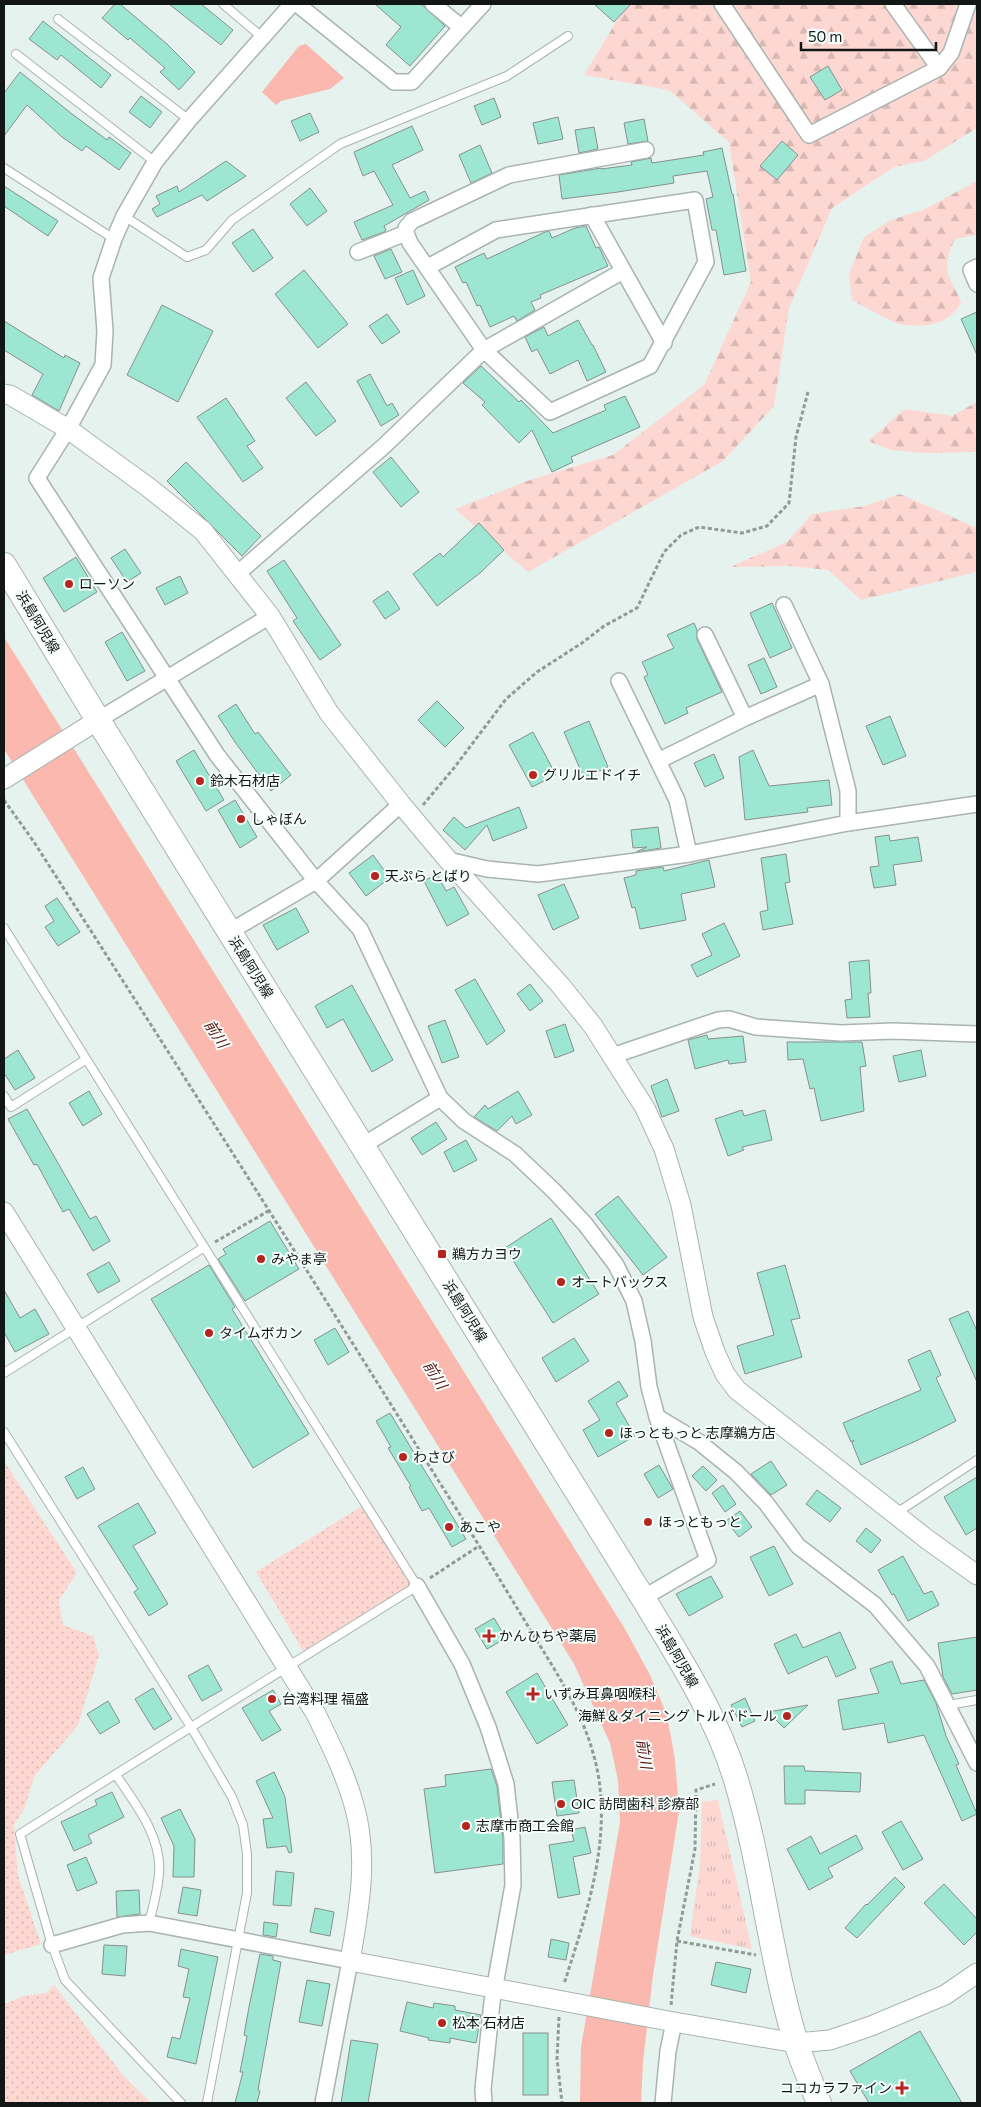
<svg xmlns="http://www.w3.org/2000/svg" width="981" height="2107" font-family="Commissioner,'Noto Sans JP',sans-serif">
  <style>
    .grass { fill: url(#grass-dots) }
    .forest { fill: url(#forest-firs) }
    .park { fill: url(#park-tufts) }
    .water { fill: #fab8ae }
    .building { fill: #9de7d2; stroke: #86918d }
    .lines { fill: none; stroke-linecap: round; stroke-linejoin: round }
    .service-casing { stroke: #a8b4b0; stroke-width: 10 }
    .minor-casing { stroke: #a8b4b0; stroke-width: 18 }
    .tertiary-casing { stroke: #a8b4b0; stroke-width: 21 }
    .primary-casing { stroke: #a8b4b0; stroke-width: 26 }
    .path { stroke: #919a97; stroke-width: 3; stroke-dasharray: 4 2.5; stroke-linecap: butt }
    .service { stroke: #fff; stroke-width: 8 }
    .minor { stroke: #fff; stroke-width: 15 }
    .tertiary { stroke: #fff; stroke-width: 19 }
    .primary { stroke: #fff; stroke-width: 24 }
    .poi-dot { fill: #b42520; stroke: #f5fefb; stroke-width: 2 }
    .labels { text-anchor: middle; stroke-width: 4; stroke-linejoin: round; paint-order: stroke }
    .poi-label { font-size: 14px; fill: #121615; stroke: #f5fefb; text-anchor: start }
    .street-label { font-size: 14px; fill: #121615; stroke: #f5fefb }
    .water-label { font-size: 15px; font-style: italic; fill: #5d120e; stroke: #f5fefb }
  </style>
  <defs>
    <pattern id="grass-dots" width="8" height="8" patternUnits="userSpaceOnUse" patternTransform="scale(1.25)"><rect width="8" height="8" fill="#fdd7d1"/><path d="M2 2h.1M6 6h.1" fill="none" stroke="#d8b8b3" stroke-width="1.8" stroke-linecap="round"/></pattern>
    <pattern id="forest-firs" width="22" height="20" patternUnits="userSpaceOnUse" patternTransform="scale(1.25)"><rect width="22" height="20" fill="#fdd7d1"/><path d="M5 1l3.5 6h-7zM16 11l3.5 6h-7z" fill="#d8b8b3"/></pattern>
    <pattern id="park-tufts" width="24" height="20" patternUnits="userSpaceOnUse" patternTransform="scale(1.25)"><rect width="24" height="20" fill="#fdd7d1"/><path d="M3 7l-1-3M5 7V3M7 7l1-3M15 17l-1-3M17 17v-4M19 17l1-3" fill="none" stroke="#d8b8b3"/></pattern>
  </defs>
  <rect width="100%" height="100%" fill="#e6f2ee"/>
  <!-- grass -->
  <g class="grass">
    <path d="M4 1461 77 1573 59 1600 63 1625 93 1636 99 1655 78 1725 34 1777 25 1807 14 1825 18 1876 41 1944 4 1955Z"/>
    <path d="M370 1501 420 1581 305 1654 256 1572Z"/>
    <path d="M54 1985 122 2074 151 2103H4V2004L24 1996 46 1993Z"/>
  </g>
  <!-- forest -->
  <g class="forest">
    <path d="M627 4H977V128L924 161 894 167 832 208 789 308 774 406 723 461 528 572 455 509 530 480 613 455 704 385 751 282 729 142 669 90 584 75Z"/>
    <path d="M977 181V235L955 239C949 252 943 267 951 281 955 289 958 294 961 303 947 326 925 328 900 324 888 321 864 306 852 300L849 274 864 237 891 220 925 209Z"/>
    <path d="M977 402V452L925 453 891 450 868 441 905 409 952 416Z"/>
    <path d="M900 494 977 528V572L861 600 828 570 789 566 730 567 787 542 812 514 865 506Z"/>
  </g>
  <!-- park -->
  <path class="park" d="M718 1800 752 1949 690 1936 700 1864 702 1802Z"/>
  <!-- water -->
  <g class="water">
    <path d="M306 44 344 78 330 89 281 101 276 105 262 92 299 46Z"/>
    <path d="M4 637 625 1629 650 1675 667 1715 675 1760 679 1811 653 1975 643 2062 641 2103H580V2100L581 2047 620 1822 618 1780 610 1743 574 1664 4 749Z"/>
  </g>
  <!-- building -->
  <g class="building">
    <path d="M115 4H120L167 44 195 72 179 90 160 72 165 68 130 38 128 40 102 18Z"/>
    <path d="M169 4H201L233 30 221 45Z"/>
    <path d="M375 4H421L445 26 410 66 386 45 401 27Z"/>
    <path d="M594 4H631L614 22Z"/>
    <path d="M43 21 111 75 101 88 61 55 57 60 29 39Z"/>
    <path d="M828 66 842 90 825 100 810 77Z"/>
    <path d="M20 72 72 114 107 140 109 137 131 153 119 170 86 146 82 151 62 137 27 105 4 136V93Z"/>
    <path d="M141 96 162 112 150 128 129 112Z"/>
    <path d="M494 98 501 117 482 125 474 106Z"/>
    <path d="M310 113 319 132 300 141 291 121Z"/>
    <path d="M558 117 563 139 538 144 533 123Z"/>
    <path d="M644 119 648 141 628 144 624 123Z"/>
    <path d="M412 126 423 150 392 165 410 198 425 191 429 200 384 226 386 230 384 232 362 240 354 222 393 205 374 171 363 176 354 152Z"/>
    <path d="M594 127 598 149 579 153 575 130Z"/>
    <path d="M782 141 798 155 777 180 760 166Z"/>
    <path d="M480 145 492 173 471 183 459 155Z"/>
    <path d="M722 148 732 194H733L746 271 724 275 716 230H712L706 199 713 197 707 171 673 176 674 183 618 192 562 199 559 175 601 168V169L632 165 631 162 651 158 652 163 704 155 703 152Z"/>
    <path d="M226 161 246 176 207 201 202 195 157 217 152 209 160 204 156 196 177 186 179 192Z"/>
    <path d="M4 186 58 221 48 236 4 206Z"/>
    <path d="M310 188 327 211 307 226 290 204Z"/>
    <path d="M586 226 596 248 599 247 608 266 540 295 541 298 531 302 535 310 517 321 514 316 490 327 480 305 477 306 466 282 463 283 455 267 484 253 487 259 545 232 549 231 552 238 575 228Z"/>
    <path d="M253 229 273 258 253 272 232 243Z"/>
    <path d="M391 249 402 272 385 279 374 256Z"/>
    <path d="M304 270 348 324 318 348 275 294Z"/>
    <path d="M413 270 425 296 407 305 395 278Z"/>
    <path d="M162 305 213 331 178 402 127 375Z"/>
    <path d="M977 312V355L961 319Z"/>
    <path d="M387 314 400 332 382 344 369 326Z"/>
    <path d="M578 320 592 345H593L606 372 587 381 578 360 550 374 537 349 532 352 525 337 544 327 548 336Z"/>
    <path d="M4 321 64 358 65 355 80 363 59 411 32 395 43 374 4 350Z"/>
    <path d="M481 366 519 402 521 400 553 433 606 410 604 405 625 396 640 427 571 457 573 462 552 472 532 430 519 443 482 405 485 402 463 383Z"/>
    <path d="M370 374 387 406 392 403 399 415 381 426 357 381Z"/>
    <path d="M306 382 336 421 316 436 286 398Z"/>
    <path d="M226 398 255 441 247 446 263 468 243 482 197 417Z"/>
    <path d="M391 457 419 492 401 507 373 472Z"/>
    <path d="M186 462 261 536 242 556 167 481Z"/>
    <path d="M479 523 504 550 480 573 437 606 413 574 440 553 443 557Z"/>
    <path d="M125 549 141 573 127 582 111 558Z"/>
    <path d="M76 557 97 592 64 612 43 578Z"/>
    <path d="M284 560 341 645 320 660 293 621 297 618 267 571Z"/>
    <path d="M180 576 188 593 165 605 156 588Z"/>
    <path d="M388 591 400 609 385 619 373 601Z"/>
    <path d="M772 603 792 648 770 658 750 613Z"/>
    <path d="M694 623 697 630V639L722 692 686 708 688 713 665 724 644 677 648 675 642 662 674 648 667 635Z"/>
    <path d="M122 632 145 671 127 681 105 642Z"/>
    <path d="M764 658 777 687 761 694 748 665Z"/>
    <path d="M437 701 464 728 445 747 418 720Z"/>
    <path d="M236 704 255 734 258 732 291 775 271 791 235 742 218 716Z"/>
    <path d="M890 716 906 756 883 765 866 726Z"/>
    <path d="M589 721 608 767 584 778 564 732Z"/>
    <path d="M533 732 556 775 532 787 509 745Z"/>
    <path d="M194 750 224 800 206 811 176 761Z"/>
    <path d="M753 750 769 786 829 780 832 805 807 808 808 812 745 820 739 757Z"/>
    <path d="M714 754 724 778 705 787 694 763Z"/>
    <path d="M235 800 257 837 240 848 218 810Z"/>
    <path d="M519 807 527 828 493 841 487 825 465 850 443 830 454 817 466 828Z"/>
    <path d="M658 827 661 848 636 852 647 847 633 848 631 830Z"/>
    <path d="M889 835 890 841 918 837 922 861 893 865 896 885 874 888 870 867 879 866 875 837Z"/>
    <path d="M786 854 790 882 785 883 793 924 763 930 760 912 768 910 761 858Z"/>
    <path d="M373 855 387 874V880L366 896 349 873Z"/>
    <path d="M709 860 715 887 681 894 686 920 640 929 635 907 632 908 624 878 636 875V871L663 867 664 871Z"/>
    <path d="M437 874 446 891 454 887 469 914 447 926 424 881Z"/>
    <path d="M564 884 579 918 553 930 538 895Z"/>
    <path d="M57 898 80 932 58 946 45 927 54 921 45 906Z"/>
    <path d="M296 908 309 932 277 950 263 925Z"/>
    <path d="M724 923 740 956 697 977 691 965 712 955 702 934Z"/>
    <path d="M869 960 871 993H868L870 1017 847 1018 845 1000 852 999 849 962Z"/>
    <path d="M475 979 505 1031 487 1045 455 990Z"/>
    <path d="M530 984 543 1001 530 1011 517 994Z"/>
    <path d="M352 985 393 1060 372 1072 343 1019 327 1028 315 1006Z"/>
    <path d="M445 1020 459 1057 442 1063 428 1026Z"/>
    <path d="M565 1024 574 1051 555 1058 546 1031Z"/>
    <path d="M707 1035 708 1039 743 1036 746 1062 729 1064 728 1060 695 1069 688 1040Z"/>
    <path d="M787 1042H862L866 1066 860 1067 864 1111 821 1121 814 1088 810 1089 803 1059 788 1060Z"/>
    <path d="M18 1050 35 1078 15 1090 4 1073V1059Z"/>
    <path d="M921 1050 926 1076 899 1082 893 1056Z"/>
    <path d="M667 1079 679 1111 662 1117 651 1086Z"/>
    <path d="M89 1091 102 1114 83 1126 69 1103Z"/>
    <path d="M518 1091 532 1115 516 1124 512 1116 497 1131 474 1117 485 1105 488 1109Z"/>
    <path d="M27 1109 90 1219 96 1216 110 1241 93 1251 69 1209 63 1212 37 1164 34 1165 8 1119Z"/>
    <path d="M742 1110 744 1116 765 1110 772 1140 742 1147 744 1150 728 1156 715 1119Z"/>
    <path d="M436 1122 447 1139 422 1155 411 1138Z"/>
    <path d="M466 1140 477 1160 454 1172 444 1152Z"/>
    <path d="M618 1196 667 1257 643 1275 595 1214Z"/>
    <path d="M551 1218 599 1294 553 1323 505 1248Z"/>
    <path d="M270 1221 299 1269 245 1301 218 1259 226 1254 223 1249Z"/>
    <path d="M109 1262 120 1281 98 1293 87 1274Z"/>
    <path d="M209 1265 235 1307 232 1309 309 1434 253 1468 151 1299Z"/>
    <path d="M785 1265 800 1318 791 1320 802 1357 745 1374 737 1346 774 1335 757 1273Z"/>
    <path d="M4 1290 20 1318 35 1309 49 1334 15 1352 4 1332Z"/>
    <path d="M968 1311 977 1331V1382L949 1319Z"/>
    <path d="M335 1328 349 1352 328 1365 314 1340Z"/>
    <path d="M574 1338 589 1361 556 1382 542 1358Z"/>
    <path d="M930 1350 941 1375 936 1378 956 1421 916 1441 861 1465 852 1443 854 1440 851 1442 843 1423 921 1390 908 1360Z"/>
    <path d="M619 1381 628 1396 616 1403 635 1436 598 1457 583 1430 600 1420 588 1401Z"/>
    <path d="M390 1413 466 1539 452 1547 429 1508 422 1511 409 1487 411 1486 388 1448 391 1447 376 1421Z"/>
    <path d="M771 1461 787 1485 771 1495 751 1474Z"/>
    <path d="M659 1465 673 1489 658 1498 644 1474Z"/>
    <path d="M703 1466 717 1480 706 1491 692 1476Z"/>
    <path d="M83 1467 95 1489 77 1499 65 1477Z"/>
    <path d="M977 1477V1528L966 1535 944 1497Z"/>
    <path d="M723 1485 736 1504 725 1512 712 1493Z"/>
    <path d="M817 1490 841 1508 830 1522 806 1504Z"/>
    <path d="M138 1503 156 1533 133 1546 168 1604 149 1616 134 1592 138 1589 98 1526Z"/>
    <path d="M740 1511 752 1527 739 1537 726 1521Z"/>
    <path d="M866 1528 881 1540 871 1553 856 1541Z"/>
    <path d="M774 1546 793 1584 769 1596 750 1557Z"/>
    <path d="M903 1556 924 1594 932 1591 939 1605 908 1621 894 1594 892 1595 878 1570Z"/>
    <path d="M711 1576 723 1597 689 1616 676 1594Z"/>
    <path d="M494 1618 506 1638 487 1649 475 1629Z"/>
    <path d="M840 1632 856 1668 836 1677 827 1656 788 1674 774 1644 796 1634 803 1648Z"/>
    <path d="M977 1637V1690L952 1694 943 1677 938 1643Z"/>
    <path d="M892 1661 901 1684 924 1680 936 1703 946 1736 959 1764 956 1765 977 1814 962 1821 924 1735 888 1743 884 1723 843 1730 838 1700 879 1693 870 1669Z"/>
    <path d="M208 1665 222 1690 202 1701 188 1676Z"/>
    <path d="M537 1673 568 1725 537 1744 506 1692Z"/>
    <path d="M153 1688 172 1719 154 1730 135 1699Z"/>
    <path d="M273 1690 281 1704 269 1711 281 1730 262 1741 242 1708Z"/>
    <path d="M745 1698 755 1721 742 1727 731 1705Z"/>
    <path d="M108 1701 120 1722 100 1734 87 1714Z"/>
    <path d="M808 1705 784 1728 768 1712Z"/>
    <path d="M784 1766H804L805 1771 861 1773 860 1792 805 1790V1804H785Z"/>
    <path d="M491 1769 497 1786 503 1839V1864L435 1873 424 1789 446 1786 445 1775Z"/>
    <path d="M274 1772 285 1797 292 1852 289 1853 286 1846 267 1848 263 1819 273 1818 256 1781Z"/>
    <path d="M574 1780 579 1813 557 1816 552 1782Z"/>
    <path d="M112 1792 124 1817 88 1835 92 1843 74 1851 61 1822 97 1805 95 1800Z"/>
    <path d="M180 1809 195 1839 194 1877H173L174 1846 161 1818Z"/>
    <path d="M901 1821 923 1859 903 1870 882 1832Z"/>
    <path d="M585 1827 591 1853 573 1857 580 1894 558 1898 549 1845 574 1841 571 1830Z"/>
    <path d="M856 1835 863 1849 828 1868 833 1877 809 1890 787 1849 811 1836 820 1854Z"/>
    <path d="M86 1857 97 1883 77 1891 67 1865Z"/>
    <path d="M276 1871 294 1873 291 1906 273 1905Z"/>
    <path d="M895 1877 905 1887 857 1938 845 1928 866 1904 867 1905Z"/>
    <path d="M944 1884 977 1919V1932L964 1945 924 1903Z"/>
    <path d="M183 1887 201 1890 197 1916 178 1913Z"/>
    <path d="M139 1890 140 1914 117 1917 116 1891Z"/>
    <path d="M315 1908 334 1912 330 1936 310 1932Z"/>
    <path d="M264 1922 278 1924 276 1937 263 1935Z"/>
    <path d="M551 1939 569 1943 566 1960 548 1957Z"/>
    <path d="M104 1945 127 1946 125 1976 102 1974Z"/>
    <path d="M181 1949 218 1957 196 2064 167 2057 172 2037 180 2039 190 1998 183 1997 189 1969 178 1966Z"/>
    <path d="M260 1954 273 1956V1960L281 1962 258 2090 260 2091 257 2103H235L243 2072H240L247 2036 244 2035 249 2007Z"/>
    <path d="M716 1962 751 1969 746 1993 711 1985Z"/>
    <path d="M307 1980 330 1984 322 2026 299 2022Z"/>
    <path d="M407 2002 433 2008 434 2003 455 2006V2010L481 2015 476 2043 450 2038V2043L428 2040 429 2038 400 2031Z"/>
    <path d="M920 2031 962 2103H869L850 2071Z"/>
    <rect x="523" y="2033" width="25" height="62"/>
    <path d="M351 2040 378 2044 368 2103H341Z"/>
  </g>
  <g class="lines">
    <defs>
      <g id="service">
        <path d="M223 4 263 38"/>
        <path d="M58 19 189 120"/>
        <path d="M16 54 155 162"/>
        <path d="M4 168 114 239"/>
        <path d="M124 216 187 257 206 250 232 220 340 144 507 76 568 36"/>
        <path d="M4 928 417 1586 20 1834 52 1945 65 1980 181 2103"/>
        <path d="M4 1096 11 1107 85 1060"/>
        <path d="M4 1373 203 1248"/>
        <path d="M4 1432 191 1727 232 1797 243 1825 247 1854V1893L207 2103"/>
        <path d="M895 1514 977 1460"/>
        <path d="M948 1705 977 1700"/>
        <path d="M116 1775C135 1803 162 1837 159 1873 158 1890 153 1907 149 1923"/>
      </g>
      <g id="minor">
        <path d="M292 4 189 120 155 162 124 216 114 239 101 278 105 331 103 365 68 429 37 478 217 755 316 881 360 929 440 1098 464 1121 515 1154 554 1191 585 1224 616 1265 634 1301 643 1341 649 1387 657 1417 708 1560 643 1598"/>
        <path d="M297 4 394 82H412L483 4"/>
        <path d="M433 4 461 27"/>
        <path d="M722 4 809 135 939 68 951 53 968 4"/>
        <path d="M893 4 939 68"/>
        <path d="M592 215 664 343"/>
        <path d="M406 233V228L412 221 509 175 646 150"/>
        <path d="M358 252 406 233 410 243 484 350 550 412 650 366 706 262 695 200 496 230 428 267"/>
        <path d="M977 267 971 270 977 284"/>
        <path d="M237 574 384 446 484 350 623 271"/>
        <path d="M784 605 821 684 848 791V823"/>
        <path d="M705 635 745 718"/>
        <path d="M619 681 677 800 689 854"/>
        <path d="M98 720 270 616"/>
        <path d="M658 761 745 718 821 684"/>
        <path d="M448 860 487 869 538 874 689 854 848 823 977 804"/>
        <path d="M229 932 316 881 401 804"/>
        <path d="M612 1056 718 1020 729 1019 756 1027 841 1033 893 1031 977 1034"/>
        <path d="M362 1146 440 1098"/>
        <path d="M657 1417 699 1442 736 1472 766 1503 798 1546 875 1605 927 1666 977 1763"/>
        <path d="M417 1586 462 1664 488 1727 506 1784 512 1838 513 1885 492 2002 483 2089 484 2103"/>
        <path d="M52 1945 122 1925 149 1923 350 1961 323 2103"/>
        <path d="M663 2103 668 2051 674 2022"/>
      </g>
      <g id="tertiary">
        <path d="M4 394 10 395 68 429 148 487 203 531 270 616 329 713 401 804 448 860 561 986 593 1026 645 1108 664 1149 681 1205 703 1317 715 1352 725 1374 737 1390 928 1540 977 1575"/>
        <path d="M4 779 98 720"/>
        <path d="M4 1212 316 1714C330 1743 345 1773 354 1805 369 1856 359 1910 350 1961L674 2022 796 2043 830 2040 871 2026 945 1995 977 1973"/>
      </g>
      <path id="primary" d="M4 565 98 720 643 1598C678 1656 716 1714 736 1780 762 1866 770 1957 796 2043 803 2063 811 2083 819 2103"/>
    </defs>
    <!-- service casing -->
    <use href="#service" class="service-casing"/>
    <!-- minor casing -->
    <use href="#minor" class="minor-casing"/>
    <!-- tertiary casing -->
    <use href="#tertiary" class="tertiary-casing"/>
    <!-- primary casing -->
    <use href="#primary" class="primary-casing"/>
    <!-- path -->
    <g class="path">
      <path d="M4 800 34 842C170 1054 305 1266 438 1480 470 1530 500 1580 531 1631 556 1672 583 1712 595 1760 614 1835 587 1912 564 1984"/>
      <path d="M423 805 454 768 506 699 537 672 582 643 604 626 637 608 664 552 681 535 699 527 742 533 767 526 789 503 796 437 808 392"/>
      <path d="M215 1242 270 1210"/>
      <path d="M430 1578 479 1546"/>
      <path d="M677 1941 756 1955"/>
      <path d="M671 2005 677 1941 695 1849 696 1790 715 1784"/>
      <path d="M559 2017 557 2059 562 2103"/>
    </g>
    <!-- service -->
    <use href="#service" class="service"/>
    <!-- minor -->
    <use href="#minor" class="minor"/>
    <!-- tertiary -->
    <use href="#tertiary" class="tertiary"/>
    <!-- primary -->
    <use href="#primary" class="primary"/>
  </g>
  <!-- markers -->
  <g class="poi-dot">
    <circle cx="69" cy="584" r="5"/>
    <circle cx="533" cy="775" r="5"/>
    <circle cx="200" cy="781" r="5"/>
    <circle cx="241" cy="819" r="5"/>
    <circle cx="375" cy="876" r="5"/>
    <rect x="437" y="1249" width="10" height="10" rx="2.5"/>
    <circle cx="261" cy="1259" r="5"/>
    <circle cx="561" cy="1282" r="5"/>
    <circle cx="209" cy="1333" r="5"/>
    <circle cx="609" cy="1433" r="5"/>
    <circle cx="403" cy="1457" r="5"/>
    <circle cx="648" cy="1522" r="5"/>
    <circle cx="449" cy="1527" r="5"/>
    <path d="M486.5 1628.5h5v5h5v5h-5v5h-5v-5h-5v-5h5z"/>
    <path d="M530.5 1686.5h5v5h5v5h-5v5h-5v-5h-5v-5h5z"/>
    <circle cx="272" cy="1699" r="5"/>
    <circle cx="787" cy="1716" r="5"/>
    <circle cx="561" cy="1804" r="5"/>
    <circle cx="466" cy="1826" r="5"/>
    <circle cx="442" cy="2023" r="5"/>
    <path d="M899.5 2080.5h5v5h5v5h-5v5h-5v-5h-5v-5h5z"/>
  </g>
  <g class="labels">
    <!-- poi labels -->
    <g class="poi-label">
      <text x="79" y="589">ローソン</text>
      <text x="543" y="780">グリルエドイチ</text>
      <text x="210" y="786">鈴木石材店</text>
      <text x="251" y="824">しゃぼん</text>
      <text x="385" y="881">天ぷら とばり</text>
      <text x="452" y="1259">鵜方カヨウ</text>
      <text x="271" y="1264">みやま亭</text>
      <text x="571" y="1287">オートバックス</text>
      <text x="219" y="1338">タイムボカン</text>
      <text x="619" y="1438">ほっともっと 志摩鵜方店</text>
      <text x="413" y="1462">わさび</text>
      <text x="658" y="1527">ほっともっと</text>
      <text x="459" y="1532">あこや</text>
      <text x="499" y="1641">かんひちや薬局</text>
      <text x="544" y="1699">いずみ耳鼻咽喉科</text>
      <text x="282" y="1704">台湾料理 福盛</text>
      <text x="777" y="1721" text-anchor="end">海鮮＆ダイニング トルバドール</text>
      <text x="571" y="1809">OIC 訪問歯科 診療部</text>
      <text x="476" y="1831">志摩市商工会館</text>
      <text x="452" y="2028">松本 石材店</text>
      <text x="892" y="2093" text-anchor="end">ココカラファイン</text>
    </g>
    <!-- street labels -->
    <g class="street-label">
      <text transform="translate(38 622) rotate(59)" y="5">浜島阿児線</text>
      <text transform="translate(251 967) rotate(58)" y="5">浜島阿児線</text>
      <text transform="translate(465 1311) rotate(58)" y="5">浜島阿児線</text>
      <text transform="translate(677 1656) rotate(60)" y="5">浜島阿児線</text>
    </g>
    <!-- water labels -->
    <g class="water-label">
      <text transform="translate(216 1034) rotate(57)" y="5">前川</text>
      <text transform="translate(435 1375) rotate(58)" y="5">前川</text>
      <text transform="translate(644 1754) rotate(81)" y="5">前川</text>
    </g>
  </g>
  <!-- border -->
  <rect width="981" height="2107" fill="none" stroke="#121615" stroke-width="10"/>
  <!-- scale -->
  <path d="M801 42v8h135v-8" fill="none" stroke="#121615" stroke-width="2.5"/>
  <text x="808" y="42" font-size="15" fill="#121615" stroke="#f5fefb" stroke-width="4" paint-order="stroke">50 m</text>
</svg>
